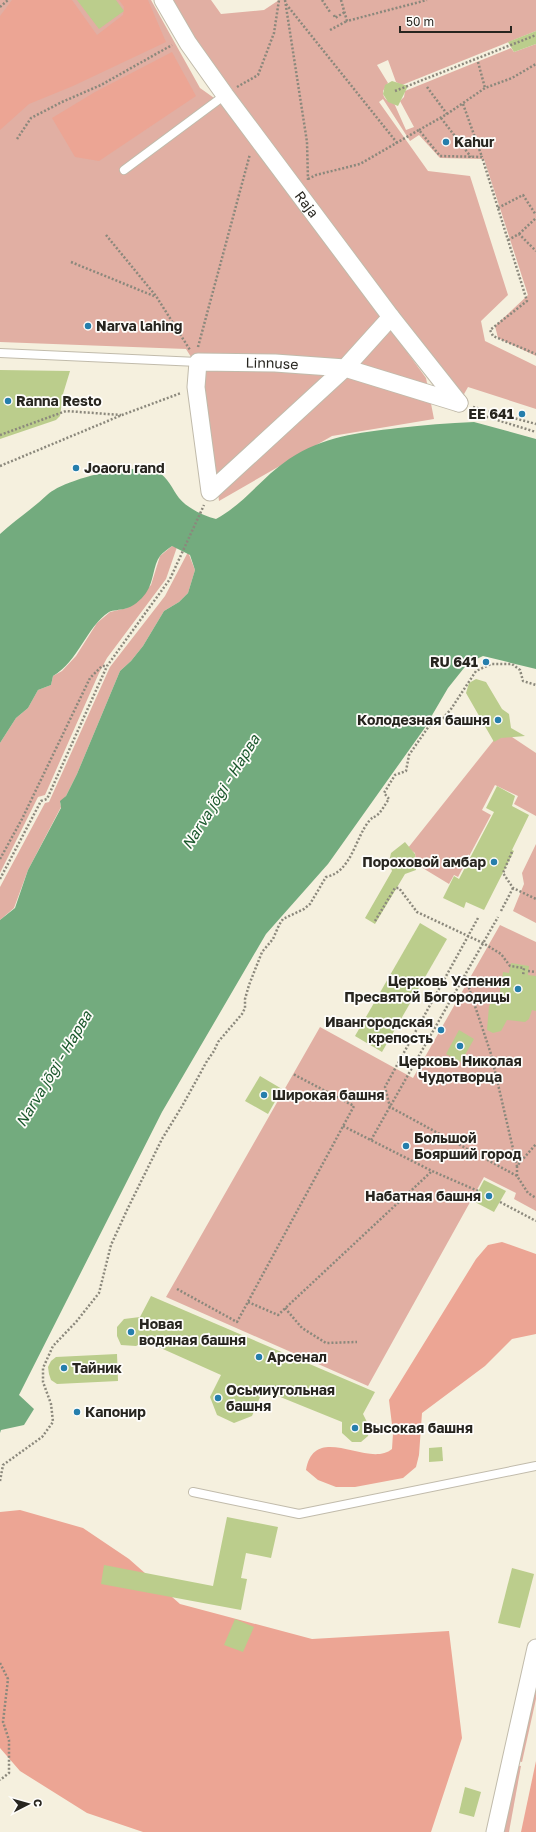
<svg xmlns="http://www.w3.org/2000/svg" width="536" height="1832" font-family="'Golos Text',sans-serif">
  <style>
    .green { fill: #e1afa3 }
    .forest { fill: #eca594 }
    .water { fill: #73ab7e }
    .building { fill: #bbcd8c }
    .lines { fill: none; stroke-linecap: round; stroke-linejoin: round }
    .lane-casing { stroke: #c1bbab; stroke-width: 10 }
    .street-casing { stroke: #c1bbab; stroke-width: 19 }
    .path { stroke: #8b887c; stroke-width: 2.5; stroke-dasharray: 2 2; stroke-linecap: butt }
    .lane { stroke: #fff; stroke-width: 8 }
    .street { stroke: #fff; stroke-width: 17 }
    .poi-dot { fill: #257eac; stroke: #fefdfa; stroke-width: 1.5 }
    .labels { text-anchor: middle; stroke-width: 3.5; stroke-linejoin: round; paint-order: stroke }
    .poi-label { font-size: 14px; font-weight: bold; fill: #27251f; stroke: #fefdfa; text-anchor: start }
    .street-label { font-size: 14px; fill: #27251f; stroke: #fefdfa }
    .water-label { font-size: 15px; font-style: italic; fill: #1c592e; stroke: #fefdfa }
  </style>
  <rect width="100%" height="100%" fill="#f5f0de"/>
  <!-- green -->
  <g class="green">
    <path d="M0 0H151L200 88 231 110 426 378 434 419 332 436 219 501 203 376 186 349 0 342Z"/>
    <path d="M163 0H211L221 14 264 10 279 0H536V31L402 85 396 82 388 60 377 65 388 83 383 91C383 99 387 101 394 103L406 130 414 127 400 101 404 97 405 91 511 48 514 52 536 44V356L498 338 495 326 528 295 484 159 440 158 419 135 410 141 383 99 379 102 428 171 470 176 508 295 481 321 485 341 536 366V409L468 387 459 403Z"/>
    <path d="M172 546 177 547 166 579 107 658 99 673 45 795 38 797 0 873V743L16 718 28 708 38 690 51 685 53 676 62 671 76 656 97 623 110 612 127 608 151 585 160 556Z"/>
    <path d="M188 552 195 570 188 593 179 602 164 611 143 646 131 661 120 671 77 774 66 796 60 803 61 807 28 870 14 908 0 920V887L45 803 49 802 110 667 165 596Z"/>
    <path d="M509 735 536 753V816L514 804 518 796 495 785 482 810 491 815 458 877 454 875 449 884 416 864 415 853 408 848 494 740Z"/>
    <path d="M536 844V923L513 911 524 884 522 873Z"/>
    <path d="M500 925 536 942V1211L514 1199 516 1193 484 1177 368 1386 166 1297 320 1027 413 1078Z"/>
    <path d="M536 1664V1699L522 1762 514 1760Z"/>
    <path d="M514 1765 521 1766 509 1832H500Z"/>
  </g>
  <!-- forest -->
  <g class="forest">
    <path d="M12 0H72L97 35 123 15 124 7 119 0H148L166 42 73 86 29 104 0 130V16Z"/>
    <path d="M172 52 196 96 99 161 75 157 52 118 95 92Z"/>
    <path d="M502 1242 536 1254V1334L512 1339 485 1366 422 1413 419 1455 416 1467 403 1478 355 1487H336L318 1480 306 1470C315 1421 368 1469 392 1449L393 1433 389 1400 476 1259 488 1245Z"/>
    <path d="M20 1510 83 1528 129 1559 180 1604 312 1639 449 1631 462 1738 431 1832H143L87 1813 20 1771 0 1748V1512Z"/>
    <path d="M536 1761V1832H521Z"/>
  </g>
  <!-- water -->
  <path class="water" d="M474 422 536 439V669L483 656 468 663 448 688 424 729 328 864 266 934 162 1112 19 1395 34 1409 24 1425 1 1430 0 1433V920L15 908 28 870 61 808 60 801 66 796 77 774 120 671 131 661 143 646 164 611 179 602 188 593 195 570 190 555 172 546C168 549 163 552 160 556 153 565 154 582 146 593 141 600 133 607 124 609 120 610 113 610 109 612 86 627 79 661 53 676L51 685 38 690 28 708 16 718 0 743V534C12 523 25 514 38 503 43 499 48 493 54 490 75 477 136 462 158 472 167 476 173 490 179 498 187 508 204 516 216 519 244 504 262 477 289 459 324 436 357 433 398 428 424 425 448 423 474 422Z"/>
  <!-- building -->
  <g class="building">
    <path d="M77 0H116L124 11 99 29Z"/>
    <path d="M536 31V44L514 52 508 42Z"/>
    <path d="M392 81 408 86 398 106 388 102 383 94 385 85Z"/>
    <path d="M0 370 70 371 63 394 60 416 56 420 0 439Z"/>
    <path d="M476 679 486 682 502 709 509 714 511 728 525 736 501 738 494 742 466 693 469 683Z"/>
    <path d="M497 786 515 796 512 806 529 815 512 850 514 851 484 910 466 902 464 908 443 898 454 876 459 879 494 812 486 808Z"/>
    <path d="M405 842 415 854 416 870 405 874 375 924 365 918 392 871 389 862 391 853Z"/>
    <path d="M420 923 447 939 382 1052 355 1036Z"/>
    <path d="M511 963 529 966 528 975 536 976V1011L532 1010 529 1019 525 1022 507 1020 501 1031 493 1033 487 1030 489 1006 491 1003 499 998 503 972 509 973Z"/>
    <path d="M459 1030 474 1039 461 1062 446 1054Z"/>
    <path d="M260 1076 282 1089 268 1114 245 1101Z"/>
    <path d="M484 1180 506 1191 494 1212 473 1201Z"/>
    <path d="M151 1296 375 1392 363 1414 370 1428 368 1436 361 1442H352L342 1433V1422L263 1390 252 1416 234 1423 217 1415 210 1397 221 1375 145 1341 136 1346 121 1345 117 1336V1327L124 1319 140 1317Z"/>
    <path d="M117 1354 118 1381 57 1384 51 1380 49 1374 48 1367 51 1361 56 1357Z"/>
    <path d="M442 1447 443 1461 429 1462V1448Z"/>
    <path d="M227 1517 278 1527 271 1558 246 1553 241 1578 247 1579 241 1610 101 1584 104 1565 213 1586Z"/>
    <path d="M512 1568 534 1574 520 1628 498 1623Z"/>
    <path d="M235 1619 254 1627 243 1652 224 1645Z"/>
    <path d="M465 1787 481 1792 474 1817 459 1813Z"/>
  </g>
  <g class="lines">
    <defs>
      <g id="lane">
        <path d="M124 170 225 95"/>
        <path d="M0 353 198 362"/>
        <path d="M193 1492 299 1514 536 1466"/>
      </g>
      <g id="street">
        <path id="s1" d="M163 0 188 43 225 95 391 317 459 403"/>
        <path id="s2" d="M391 317 345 368 210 492 196 387 198 362 275 363 345 368 459 403"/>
        <path d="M495 1832 536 1648"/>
      </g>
    </defs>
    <!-- lane casing -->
    <use href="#lane" class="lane-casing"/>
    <!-- street casing -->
    <use href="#street" class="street-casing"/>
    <!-- path -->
    <g class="path">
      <path d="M285 0 307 142 308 180"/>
      <path d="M322 0 330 12"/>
      <path d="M341 0 347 21 427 0"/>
      <path d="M286 4 398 144"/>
      <path d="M0 7 8 0"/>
      <path d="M334 15 335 18 345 12"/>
      <path d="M330 30 347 21"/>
      <path d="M478 62 485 88"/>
      <path d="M237 87 258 75 274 33 279 0"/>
      <path d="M427 87 447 114"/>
      <path d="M395 91 536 35"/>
      <path d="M463 104 482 157"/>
      <path d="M441 118 471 157"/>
      <path d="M419 130 447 114 485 88 512 78 536 64"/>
      <path d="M17 139 31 118 62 102 101 85 172 45"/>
      <path d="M308 179 316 175 360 164 419 130 440 156 482 157 527 301 490 330 493 336 536 354"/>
      <path d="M498 208 523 195 536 215"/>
      <path d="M519 234 536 218"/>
      <path d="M106 235 156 296 190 350"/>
      <path d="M508 240 519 234 536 251"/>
      <path d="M71 262 154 296"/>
      <path d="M198 347 250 154"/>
      <path d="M473 407 536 424"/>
      <path d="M471 412 536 432"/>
      <path d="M0 435 66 411 121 415"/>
      <path d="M0 466 122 415 181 393"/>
      <path d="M512 852 503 873 513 888 536 899"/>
      <path d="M0 859 22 819 90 678 102 666H107"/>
      <path d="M0 879 41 801 47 799 107 666 170 579 204 505"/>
      <path d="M501 911 513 888"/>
      <path d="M478 918 385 1087 390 1107 517 1176 528 1193 536 1198"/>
      <path d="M375 921 395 888H399L417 912 483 943 501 954 510 966 524 968 523 976"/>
      <path d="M528 971 536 972"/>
      <path d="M465 976 491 1054 517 1166"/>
      <path d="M343 1126 432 1171 478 1191"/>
      <path d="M371 1140 498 917"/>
      <path d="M517 1176V1166L536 1144"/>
      <path d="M500 1202 536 1221"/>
      <path d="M177 1289 237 1322 354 1106 293 1074"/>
      <path d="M248 1302 278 1315 432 1171"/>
      <path d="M285 1308 302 1328 326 1343 357 1342"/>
      <path d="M0 1481 3 1465 42 1437 53 1422 51 1404 43 1382V1368L53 1346 76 1322 99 1293 111 1245 127 1210 162 1139 181 1108 207 1061 214 1051 218 1042 242 1014 245 1008V999L249 985 262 952 273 939 279 925 283 919 304 909 310 904 326 877C352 872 355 837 370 820 374 816 371 819 376 816 381 813 385 804 389 799L384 793 395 775 406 771 409 755 429 726 440 722 451 709 476 671 491 664H512L520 670 523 681 536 685"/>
      <path d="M0 1663 8 1679 3 1722 9 1740V1773L0 1780"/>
    </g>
    <!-- lane -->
    <use href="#lane" class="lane"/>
    <!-- street -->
    <use href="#street" class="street"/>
  </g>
  <!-- markers -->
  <g class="poi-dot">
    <circle cx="446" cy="142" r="4"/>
    <circle cx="88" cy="326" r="4"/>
    <circle cx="8" cy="401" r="4"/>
    <circle cx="522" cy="414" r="4"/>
    <circle cx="76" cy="468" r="4"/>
    <circle cx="486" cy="662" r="4"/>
    <circle cx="498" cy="720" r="4"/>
    <circle cx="494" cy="862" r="4"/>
    <circle cx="518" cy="989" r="4"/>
    <circle cx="441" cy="1030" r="4"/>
    <circle cx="460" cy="1046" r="4"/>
    <circle cx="264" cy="1095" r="4"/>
    <circle cx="406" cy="1146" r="4"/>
    <circle cx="489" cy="1196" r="4"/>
    <circle cx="131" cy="1332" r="4"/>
    <circle cx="259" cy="1357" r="4"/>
    <circle cx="64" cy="1368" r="4"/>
    <circle cx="218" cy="1398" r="4"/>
    <circle cx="77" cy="1412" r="4"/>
    <circle cx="355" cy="1428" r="4"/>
  </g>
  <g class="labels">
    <!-- poi labels -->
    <g class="poi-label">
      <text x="454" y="147">Kahur</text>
      <text x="96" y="331">Narva lahing</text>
      <text x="16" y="406">Ranna Resto</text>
      <text x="514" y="419" text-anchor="end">EE 641</text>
      <text x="84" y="473">Joaoru rand</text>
      <text x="478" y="667" text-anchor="end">RU 641</text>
      <text x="490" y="725" text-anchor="end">Колодезная башня</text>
      <text x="486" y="867" text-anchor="end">Пороховой амбар</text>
      <text x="510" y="986" text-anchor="end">Церковь Успения<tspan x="510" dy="16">Пресвятой Богородицы</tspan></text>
      <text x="433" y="1027" text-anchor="end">Ивангородская<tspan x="433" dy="16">крепость</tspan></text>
      <text x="460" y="1066" text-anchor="middle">Церковь Николая<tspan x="460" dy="16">Чудотворца</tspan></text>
      <text x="272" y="1100">Широкая башня</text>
      <text x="414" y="1143">Большой<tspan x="414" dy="16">Боярший город</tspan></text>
      <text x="481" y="1201" text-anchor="end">Набатная башня</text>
      <text x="139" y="1329">Новая<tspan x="139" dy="16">водяная башня</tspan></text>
      <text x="267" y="1362">Арсенал</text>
      <text x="72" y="1373">Тайник</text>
      <text x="226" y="1395">Осьмиугольная<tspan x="226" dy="16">башня</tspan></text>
      <text x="85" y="1417">Капонир</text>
      <text x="363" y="1433">Высокая башня</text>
    </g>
    <!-- street labels -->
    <g class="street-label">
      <text dy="5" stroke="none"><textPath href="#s1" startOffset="250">Raja</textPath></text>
      <text dy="5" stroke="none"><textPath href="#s2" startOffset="457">Linnuse</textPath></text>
    </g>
    <!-- water labels -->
    <g class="water-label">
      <text transform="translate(221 792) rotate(-58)" y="5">Narva jõgi - Нарва</text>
      <text transform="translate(54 1069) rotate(-59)" y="5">Narva jõgi - Нарва</text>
    </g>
  </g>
  <!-- north arrow -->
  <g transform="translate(28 1804) rotate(84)" stroke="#fefdfa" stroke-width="3" paint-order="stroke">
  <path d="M0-3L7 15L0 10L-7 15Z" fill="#27251f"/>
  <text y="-6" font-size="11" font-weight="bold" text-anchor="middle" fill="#27251f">С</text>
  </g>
  <!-- scale -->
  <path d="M400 26v6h111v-6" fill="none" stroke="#27251f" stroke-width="2"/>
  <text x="406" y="26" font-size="12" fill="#27251f" stroke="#fefdfa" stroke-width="3" paint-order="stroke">50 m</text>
</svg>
